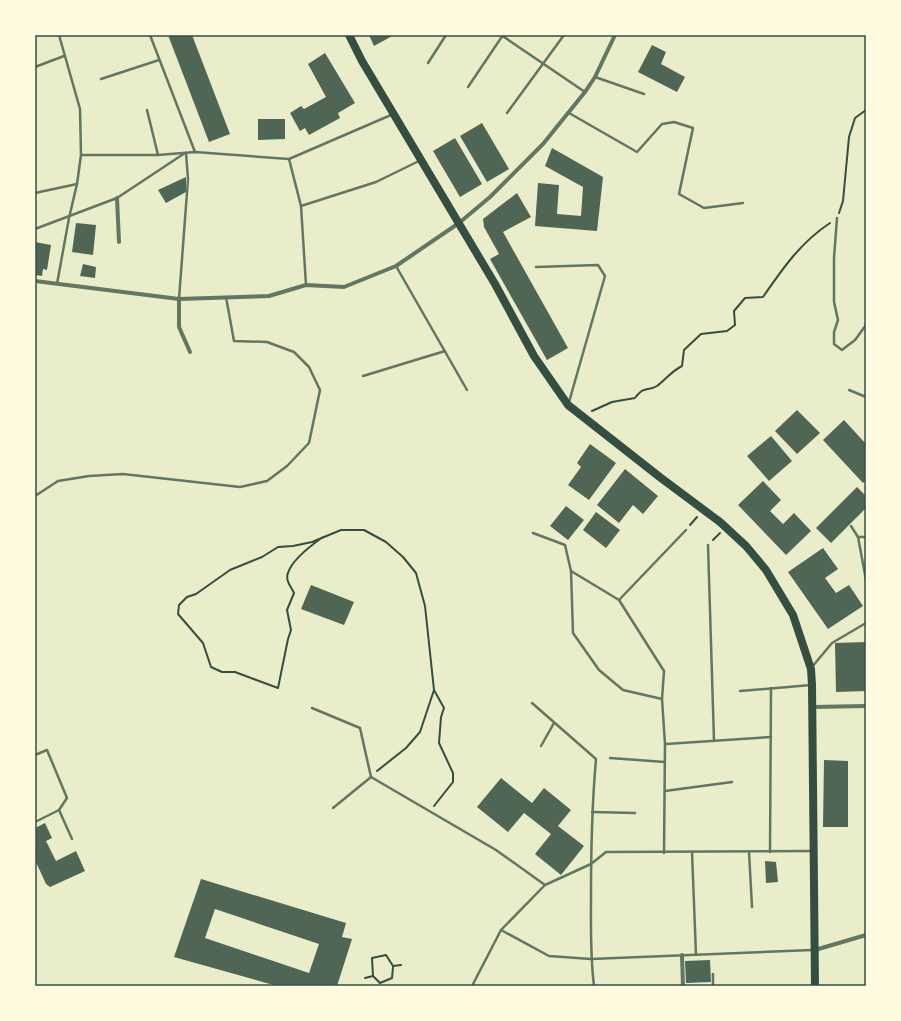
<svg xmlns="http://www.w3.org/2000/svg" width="901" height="1021" font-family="'Sofia Sans Condensed',sans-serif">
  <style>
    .building { fill: #4f6655; fill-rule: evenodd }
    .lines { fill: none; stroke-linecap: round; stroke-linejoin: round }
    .path { stroke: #344e41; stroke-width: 2 }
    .service { stroke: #617663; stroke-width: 2.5 }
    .minor { stroke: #617663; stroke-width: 4 }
    .secondary { stroke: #344e41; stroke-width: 8 }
    .neatline { fill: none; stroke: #344e41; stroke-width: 1.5 }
  </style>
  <rect width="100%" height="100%" fill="#e9edc9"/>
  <!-- building -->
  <g class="building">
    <path d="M168 35H192L230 134 209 142Z"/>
    <path d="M369 35H394L374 46Z"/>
    <path d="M652 45 666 52 661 64 685 77 677 92 638 72Z"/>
    <path d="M325 53 355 103 338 113 340 118 309 135 305 128 300 131 290 113 301 106 304 109 326 97 308 64Z"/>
    <path d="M258 119H285V139L258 140Z"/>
    <path d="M482 123 509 169 487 182 460 136Z"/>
    <path d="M455 138 482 184 460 197 433 151Z"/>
    <path d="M552 148 603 177 597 231 535 226 538 183 559 185 557 214 581 216 583 187 545 166Z"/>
    <path d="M186 177V192L166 203 158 190Z"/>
    <path d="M517 193 531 217 503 232 568 348 547 360 490 259 499 254 484 227 483 219Z"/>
    <path d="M76 223 96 225 93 255 72 252Z"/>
    <path d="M35 242 51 245 47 270 43 269 42 276 35 275Z"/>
    <path d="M83 264 96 267 95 278 80 276Z"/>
    <path d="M797 410 820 433 797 454 775 431Z"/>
    <path d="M844 420 866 444V480L863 483 823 440Z"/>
    <path d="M771 436 792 461 769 481 747 456Z"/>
    <path d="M590 444 616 463 589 500 568 485 581 467 577 463Z"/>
    <path d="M625 469 658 496 643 514 633 505 619 523 597 505Z"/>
    <path d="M763 481 781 500 770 511 783 524 794 513 811 531 786 555 738 505Z"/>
    <path d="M857 487 866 496V508L831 543 816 528Z"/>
    <path d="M566 506 584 520 568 540 550 526Z"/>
    <path d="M596 512 620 530 606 548 583 530Z"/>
    <path d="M823 548 838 569 825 578 836 593 849 585 863 606 828 629 788 572Z"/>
    <path d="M311 585 354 602 344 625 301 609Z"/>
    <path d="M866 642V691L836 692 835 643Z"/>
    <path d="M824 760 848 761V827H823Z"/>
    <path d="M501 778 532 803 544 788 571 810 558 826 584 846 561 875 535 854 551 834 524 813 508 832 477 807Z"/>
    <path d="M45 823 52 838 46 841 56 861 76 851 85 871 50 887 46 884 35 860V828Z"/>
    <path d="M765 861 776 862 778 882 766 883Z"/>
    <path d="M201 879 346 923 342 937 352 939 337 986H277L174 957ZM215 909 319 944 309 973 205 938Z"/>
    <path d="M710 960 711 982 686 983 685 961Z"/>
  </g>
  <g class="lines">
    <!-- path -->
    <g class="path">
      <path d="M839 213 843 201 849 137 855 118 866 110"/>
      <path d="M592 411 612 402 635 398C645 385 647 392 657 386 666 379 672 371 682 366L684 350 701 334 727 331 735 325 734 311 745 298 763 297C783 268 801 242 830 223"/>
      <path d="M690 525 697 517"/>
      <path d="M323 537C313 544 292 560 288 573 285 580 291 587 294 593L287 610 291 630 288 639 278 688 235 672H222L211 667 203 643 178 614 179 605 187 597 196 594 230 570 262 557 278 547 293 546 312 542 341 530H364L386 542 403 557 416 573 425 606 434 690 420 732 406 748 377 771"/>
      <path d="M713 540 720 533"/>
      <path d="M434 806 453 782V773L439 743 441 717 444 708 434 690"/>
      <path d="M373 976 380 983 392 978 393 967"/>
      <path d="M365 978 373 976 372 958 386 955 393 966 401 965"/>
    </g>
    <!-- service -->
    <g class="service">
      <path d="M150 35 195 152"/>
      <path d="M501 35 585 92"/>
      <path d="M428 63 446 35"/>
      <path d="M35 67 64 56"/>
      <path d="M595 77 644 94"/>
      <path d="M101 79 159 60"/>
      <path d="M468 87 503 35"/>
      <path d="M147 110 158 155"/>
      <path d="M507 113 564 35"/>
      <path d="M569 113 637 152 662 124 674 122 693 128 679 194 704 208 743 203"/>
      <path d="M81 155H158L195 152 289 159 391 115"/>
      <path d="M289 159 301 206 306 285"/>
      <path d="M35 193 77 184"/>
      <path d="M301 206 376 182 419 161"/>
      <path d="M837 218 834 258V302L838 320 834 332V344L842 350 855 340 866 325"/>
      <path d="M35 229 117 198 185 153"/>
      <path d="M396 266 467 390"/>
      <path d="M536 267 598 265 605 276 569 402"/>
      <path d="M57 284 69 218 77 184 81 155 80 109 59 35"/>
      <path d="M179 299 188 179 186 153"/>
      <path d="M363 376 445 351"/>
      <path d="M849 390 866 397"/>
      <path d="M35 496 58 481 89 476 123 474 240 487 267 481 287 466 309 443 320 390 309 367 294 352 267 342 234 341 226 297"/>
      <path d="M851 526 858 537"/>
      <path d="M533 533 565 545 571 571 619 600 664 671 662 699 665 744 664 853"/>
      <path d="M866 537H858L866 580"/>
      <path d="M708 545 714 741"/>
      <path d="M571 571 573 633 599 670 623 690 662 699"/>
      <path d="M619 600 686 530"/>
      <path d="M812 667 832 643 866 623"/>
      <path d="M740 691 811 685"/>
      <path d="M532 703 596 759C592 804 591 849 591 894 591 925 590 955 594 986"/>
      <path d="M312 708 360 728 371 777"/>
      <path d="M666 744 771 737"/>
      <path d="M541 746 554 723"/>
      <path d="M35 755 47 750 67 798 59 810 35 822"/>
      <path d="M610 758 665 762"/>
      <path d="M371 777 496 850 545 885"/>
      <path d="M665 791 732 782"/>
      <path d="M333 808 371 777"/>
      <path d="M59 810 72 839"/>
      <path d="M592 812 635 813"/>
      <path d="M692 852 696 955"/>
      <path d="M749 852 752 907"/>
      <path d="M770 852 771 688"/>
      <path d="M501 930 549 956 591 959 812 950"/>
      <path d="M713 974V986"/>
      <path d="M472 986 501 930 545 885 591 864 606 852 812 851"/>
    </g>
    <!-- minor -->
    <g class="minor">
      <path d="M117 198 119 242"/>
      <path d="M35 281 179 299 269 296 306 285 344 287 396 266 459 223 490 197 543 144 585 92 595 77 615 35"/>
      <path d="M179 299V327L190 352"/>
      <path d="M813 707 866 706"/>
      <path d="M815 950 866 935"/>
      <path d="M682 955 683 986"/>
    </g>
    <!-- secondary -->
    <path class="secondary" d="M349 35 362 61 495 284 534 356 568 405 661 478 720 522 746 546 766 570 793 615 811 669 812 685 815 986"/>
  </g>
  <!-- border -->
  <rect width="901" height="1021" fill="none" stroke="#fefae0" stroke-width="72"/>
  <rect x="36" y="36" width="829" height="949" class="neatline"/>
</svg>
